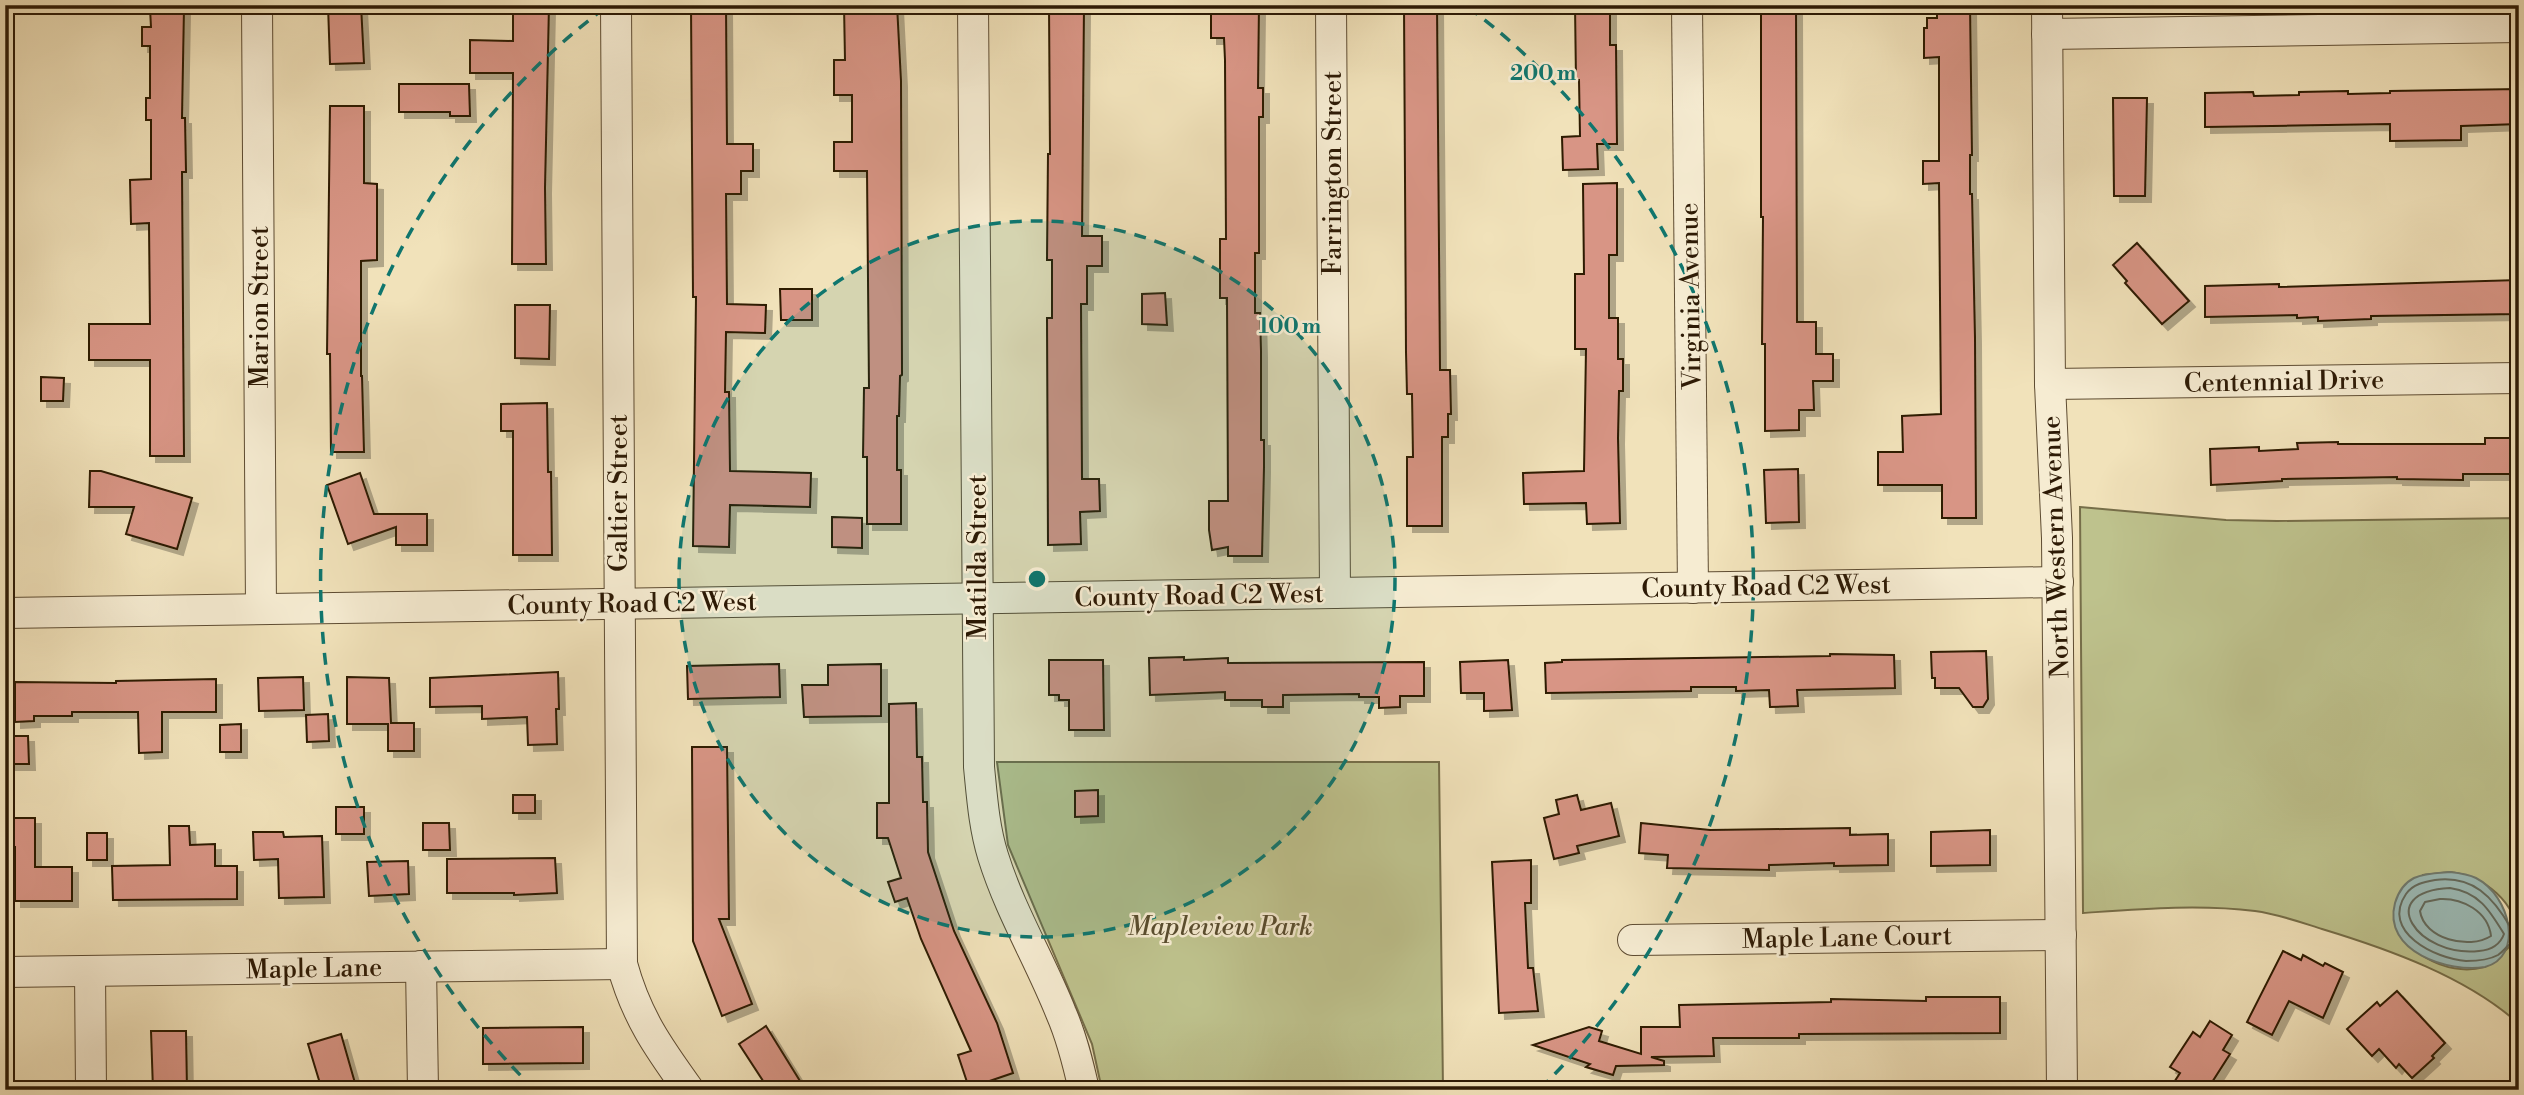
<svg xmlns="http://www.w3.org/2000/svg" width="2524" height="1095" font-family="'Libre Bodoni',serif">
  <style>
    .green { fill: #bec28d; stroke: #766e49; stroke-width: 2; fill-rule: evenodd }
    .water { fill: #9cbcb8; stroke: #707b70; stroke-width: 2 }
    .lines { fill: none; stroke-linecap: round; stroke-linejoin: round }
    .shore { stroke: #646b5e; stroke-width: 2 }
    .building { fill: #d89585; stroke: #2d1a05; stroke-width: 2; filter: url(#shadow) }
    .minor-casing { stroke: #5e4c32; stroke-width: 32 }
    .minor { stroke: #f6ecd2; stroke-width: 30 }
    .ring { fill: none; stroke: #0f766e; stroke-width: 3.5; stroke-dasharray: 12 9 }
    .labels { text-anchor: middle; stroke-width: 5; stroke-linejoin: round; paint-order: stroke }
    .street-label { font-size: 26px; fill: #2d1a05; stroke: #f6ecd2 }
    .park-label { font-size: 26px; font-style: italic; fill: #584c2e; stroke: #f6ecd2 }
    .centre { fill: #0f766e; stroke: #f6ecd2; stroke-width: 3.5 }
    .ring-label { font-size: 21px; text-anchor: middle; font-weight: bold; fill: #0f766e; stroke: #f6ecd2; stroke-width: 5; stroke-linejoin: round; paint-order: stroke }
  </style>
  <defs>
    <filter id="shadow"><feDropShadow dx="6" dy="6" stdDeviation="0" flood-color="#0004"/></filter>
  </defs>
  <rect width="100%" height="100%" fill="#f1e2ba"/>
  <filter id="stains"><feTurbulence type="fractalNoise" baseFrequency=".00286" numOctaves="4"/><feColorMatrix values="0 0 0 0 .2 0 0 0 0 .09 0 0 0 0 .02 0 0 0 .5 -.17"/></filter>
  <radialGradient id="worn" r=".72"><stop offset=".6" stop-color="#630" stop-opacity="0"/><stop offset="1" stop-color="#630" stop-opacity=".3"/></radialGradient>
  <!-- green -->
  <g class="green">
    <path d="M2080 507 2226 520 2277 521 2519 518V1024C2467 977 2388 949 2322 929 2300 922 2278 914 2255 911 2198 904 2140 909 2083 913ZM2450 872C2484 876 2517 902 2518 938 2509 946 2496 963 2484 967 2447 978 2395 950 2394 909L2423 875Z"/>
    <path d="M997 762H1439L1443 1090H1102L1092 1044 1008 845Z"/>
  </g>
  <!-- water -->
  <path class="water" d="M2450 872C2459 873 2468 874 2476 878 2511 896 2524 957 2485 967 2449 973 2382 952 2395 903 2398 893 2404 883 2414 878 2425 873 2438 873 2450 872Z"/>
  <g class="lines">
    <!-- shore -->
    <g class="shore">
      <path d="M2450 888C2479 892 2490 911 2504 934 2500 945 2491 950 2479 951 2418 958 2372 892 2450 888Z"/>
      <path d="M2440 899C2462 898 2488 911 2491 936 2469 950 2424 939 2420 911L2425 902Z"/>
      <path d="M2519 931 2511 928C2493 897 2473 875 2435 880 2424 882 2413 884 2406 894 2380 932 2436 959 2466 961 2476 961 2489 960 2498 955 2506 950 2509 941 2519 940"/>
    </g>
  </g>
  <!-- building -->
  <g class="building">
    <path d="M328 5H361L364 63 330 64Z"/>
    <path d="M513 5H549L545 188 546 264H512L513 73H470V40L513 41Z"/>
    <path d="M691 5H726L727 144H753V171H741V194H726L727 304 766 305 765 333 726 332 725 392H729L730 471 811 473 810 507 730 505 729 547 693 546 696 297H693Z"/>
    <path d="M844 5H897L901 81 902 375 900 376 899 416H897V470H901V524H867V457H863L864 388H869L867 171H834V142H852V95H834V60H845Z"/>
    <path d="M1049 5H1084L1082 236H1102V266H1087V304H1081L1082 479H1099L1100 511 1080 512 1081 544 1048 545 1047 318H1052V260H1047L1048 154H1050Z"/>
    <path d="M1259 5 1258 88H1263V117H1259V253H1255V313H1260L1261 351V440H1264V467L1262 556H1228V547L1212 550 1209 530V501H1228L1227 298H1220V239H1226L1225 60 1224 38H1211V6Z"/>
    <path d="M1404 5H1437L1440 370H1450L1451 414H1448V437H1442V526H1407V457H1413L1412 394H1407L1406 352Z"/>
    <path d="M1575 5H1610V45H1616L1617 144H1597L1598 169 1563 170 1562 137 1580 136 1579 80H1576Z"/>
    <path d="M1761 5H1796L1797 322H1816V354H1833V381H1813L1814 410H1799V430L1765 431V344H1762L1763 217H1761Z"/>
    <path d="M1937 5H1970L1972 155H1970V194H1972L1975 338 1976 518H1942V485H1878V452H1903L1902 416 1941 414 1939 183 1923 184V161H1939V57L1924 58V28H1927V18H1937Z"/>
    <path d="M150 8H184L182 118H185L186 172H182L184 456H150V360H89V324H150L149 223 131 224 130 180 151 179V120H146V98H150V46H142V27H151Z"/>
    <path d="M399 84H469L470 116H450V112H399Z"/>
    <path d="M2519 89V124L2461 126V140L2390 141V124L2205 127V93L2253 92 2254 96 2299 95V92L2348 91V94L2390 93V91Z"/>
    <path d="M2113 98H2147L2145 196H2114Z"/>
    <path d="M330 106H364V183L377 184V260L361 261V376H362L364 452H331L330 354H327Z"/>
    <path d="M1617 183V255H1609V318H1618V359H1623V391H1619L1618 438 1620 523 1587 524 1586 503 1524 504 1523 473 1584 471 1586 349H1575V274H1584L1583 184Z"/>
    <path d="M2137 243 2189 301 2162 324 2125 283 2127 281 2113 265Z"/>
    <path d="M2519 280V314L2371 316V319L2318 321V317L2297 318V315L2205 317V286L2279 284V287Z"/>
    <path d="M780 289H812V320H781Z"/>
    <path d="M1165 293 1167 325 1142 324V294Z"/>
    <path d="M515 305H550L549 359 515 358Z"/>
    <path d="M41 377 64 378 63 401H41Z"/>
    <path d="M547 403 548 472H551L552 555H513V431H501V404Z"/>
    <path d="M2485 438H2519V474H2463V480L2397 479V477L2282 479V481L2211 485 2210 449 2259 447V451L2298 449 2297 443 2338 442V444H2485Z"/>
    <path d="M1798 469 1799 522 1766 523 1764 470Z"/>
    <path d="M90 471H101L192 498 177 549 126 534 134 507H89Z"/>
    <path d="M360 473 374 514H427V545H396V527L348 544 327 485Z"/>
    <path d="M832 517 862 518V548L832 547Z"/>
    <path d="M1986 651 1988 699 1983 707H1973L1959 688H1935V678H1932L1931 652Z"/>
    <path d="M1830 654 1894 655 1895 688 1797 690 1798 706 1770 707 1769 690 1736 691V687H1691V691L1546 693 1545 663 1562 662V660L1830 656Z"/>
    <path d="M1184 657V660L1228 658V663L1424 662V696H1400V707L1379 708V697H1359V694L1283 695V707H1262V700H1225V692L1150 695 1149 658Z"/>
    <path d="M1049 660H1103L1104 730H1069V700H1059V695H1049Z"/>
    <path d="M1508 660 1512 710 1484 711V693H1461L1460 662Z"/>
    <path d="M779 664 780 697 688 699 687 666Z"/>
    <path d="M881 664V716L804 717 802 685H828V665Z"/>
    <path d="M558 672 559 709H556L557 744 528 745 527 717 482 719V706L430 707V678Z"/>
    <path d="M303 677 304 710 259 711 258 678Z"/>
    <path d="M347 677 389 678 391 723H414V751H388V724H347Z"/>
    <path d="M216 679V712H162V752L139 753 138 712H72V716H34V721L15 722V682L116 683V681Z"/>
    <path d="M916 703 917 757H922L923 802H927L928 852 954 931 997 1023 1013 1073 969 1088 958 1055 971 1051 921 939 907 898 895 902 888 882 901 878 888 838H877V803H889V704Z"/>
    <path d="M328 714 329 741 307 742 306 715Z"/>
    <path d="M241 724V752H220V725Z"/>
    <path d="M5 736H28L29 764H5Z"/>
    <path d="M692 747H727L729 919H719L752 1004 722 1016 693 941Z"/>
    <path d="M1098 790V816L1075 817V791Z"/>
    <rect x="513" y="795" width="22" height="18"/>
    <path d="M1577 795 1581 810 1611 803 1619 836 1577 846 1579 853 1554 859 1544 818 1559 814 1556 800Z"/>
    <rect x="336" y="807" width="28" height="27"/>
    <path d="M5 818H35V867H72V901H15V847H5Z"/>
    <path d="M423 823H449L450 850H423Z"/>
    <path d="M1641 823 1710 830 1850 828V835L1888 834V865L1834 866V863L1769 865V870L1667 868 1668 855 1639 853Z"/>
    <path d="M169 826H189L190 845 215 844V866H237V899L113 900 112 866 170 865Z"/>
    <path d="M1990 830V865L1931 866V832Z"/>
    <path d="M253 832H283L284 837 322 836 324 897 279 898 278 859 254 860Z"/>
    <rect x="87" y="833" width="20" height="27"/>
    <path d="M555 858 557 893 514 895V893H447V859Z"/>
    <path d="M1531 860V903H1525L1526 926 1528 968H1533L1538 1011 1499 1013 1492 862Z"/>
    <path d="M408 861 409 894 369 896 367 862Z"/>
    <path d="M2283 951 2301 960 2303 955 2323 966 2325 963 2343 972 2323 1018 2289 1001 2272 1035 2247 1022Z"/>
    <path d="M2397 991 2445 1043 2432 1056 2434 1058 2412 1078 2399 1064 2396 1068 2379 1049 2372 1056 2347 1029 2377 1002 2380 1006Z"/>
    <path d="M1926 997H2000V1033L1799 1034V1038H1713L1714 1056 1651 1057 1664 1061V1065L1616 1066 1613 1075 1586 1067 1590 1064 1533 1045 1589 1027 1602 1031 1599 1041 1641 1054V1027H1680L1679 1005 1831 1002V999L1926 1001Z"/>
    <path d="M2210 1021 2232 1035 2223 1050 2230 1054 2207 1090H2169L2180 1073 2170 1067 2193 1032 2200 1037Z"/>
    <path d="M766 1026 800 1081 787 1090H769L739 1044Z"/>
    <path d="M583 1027V1063L483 1064V1028Z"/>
    <path d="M151 1031H186L187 1090H153Z"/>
    <path d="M341 1034 357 1090H322L308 1044Z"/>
  </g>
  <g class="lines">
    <defs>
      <g id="minor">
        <path d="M257 5 261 609"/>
        <path d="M616 5 622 964C636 1016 658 1047 689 1090"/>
        <path d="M973 5 979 767C982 797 984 827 993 856 1010 911 1040 960 1061 1013 1072 1038 1078 1063 1084 1090"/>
        <path d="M1331 5 1335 593"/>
        <path d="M1687 5 1693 588"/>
        <path d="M2047 5 2050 384 2057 538 2062 1090"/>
        <path d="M2047 34 2519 27"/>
        <path d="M2050 384 2519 378"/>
        <path d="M5 613 2058 582"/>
        <path d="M1633 940 2061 935"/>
        <path d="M421 966 423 1090"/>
        <path d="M90 971 91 1090"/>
        <path d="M5 972 622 964"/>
      </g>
    </defs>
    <!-- minor casing -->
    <use href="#minor" class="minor-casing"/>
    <!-- minor -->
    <use href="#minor" class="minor"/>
  </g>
  <!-- distance rings -->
  <circle cx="1037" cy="579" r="358" fill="#0f766e" fill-opacity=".12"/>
  <g class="ring">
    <circle cx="1037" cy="579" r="358"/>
    <path d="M535 1090A716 716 0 0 1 606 7M1468 7A716 716 0 0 1 1539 1090"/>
  </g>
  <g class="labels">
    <!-- street labels -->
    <g class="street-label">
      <text transform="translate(1332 173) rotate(-90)" y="9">Farrington Street</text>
      <text transform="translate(1690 296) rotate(-91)" y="9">Virginia Avenue</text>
      <text transform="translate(259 307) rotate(-90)" y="9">Marion Street</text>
      <text transform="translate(2284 381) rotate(-1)" y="9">Centennial Drive</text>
      <text transform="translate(618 493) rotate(-90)" y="9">Galtier Street</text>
      <text transform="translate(2055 547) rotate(-92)" y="9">North Western Avenue</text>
      <text transform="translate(977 557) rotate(-90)" y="9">Matilda Street</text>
      <text transform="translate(1766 586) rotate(-1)" y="9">County Road C2 West</text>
      <text transform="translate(1199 595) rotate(-1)" y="9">County Road C2 West</text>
      <text transform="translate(632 603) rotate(-1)" y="9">County Road C2 West</text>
      <text transform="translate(1847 937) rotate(-1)" y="9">Maple Lane Court</text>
      <text transform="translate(314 968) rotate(-1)" y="9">Maple Lane</text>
    </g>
    <!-- park labels -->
    <g class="park-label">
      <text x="1220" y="935">Mapleview Park</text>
    </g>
  </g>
  <circle cx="1037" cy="579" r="10" class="centre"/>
  <g class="ring-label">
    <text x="1543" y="80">200 m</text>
    <text x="1290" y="333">100 m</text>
  </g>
  <!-- margin -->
  <rect width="2524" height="1095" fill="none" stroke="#f1e2ba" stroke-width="28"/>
  <rect x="7" y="7" width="2510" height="1081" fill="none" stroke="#2d1a05" stroke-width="3.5"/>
  <rect x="14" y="14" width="2496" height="1067" fill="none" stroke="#2d1a05" stroke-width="2"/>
  <rect width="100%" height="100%" filter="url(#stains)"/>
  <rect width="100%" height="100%" fill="url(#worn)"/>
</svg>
